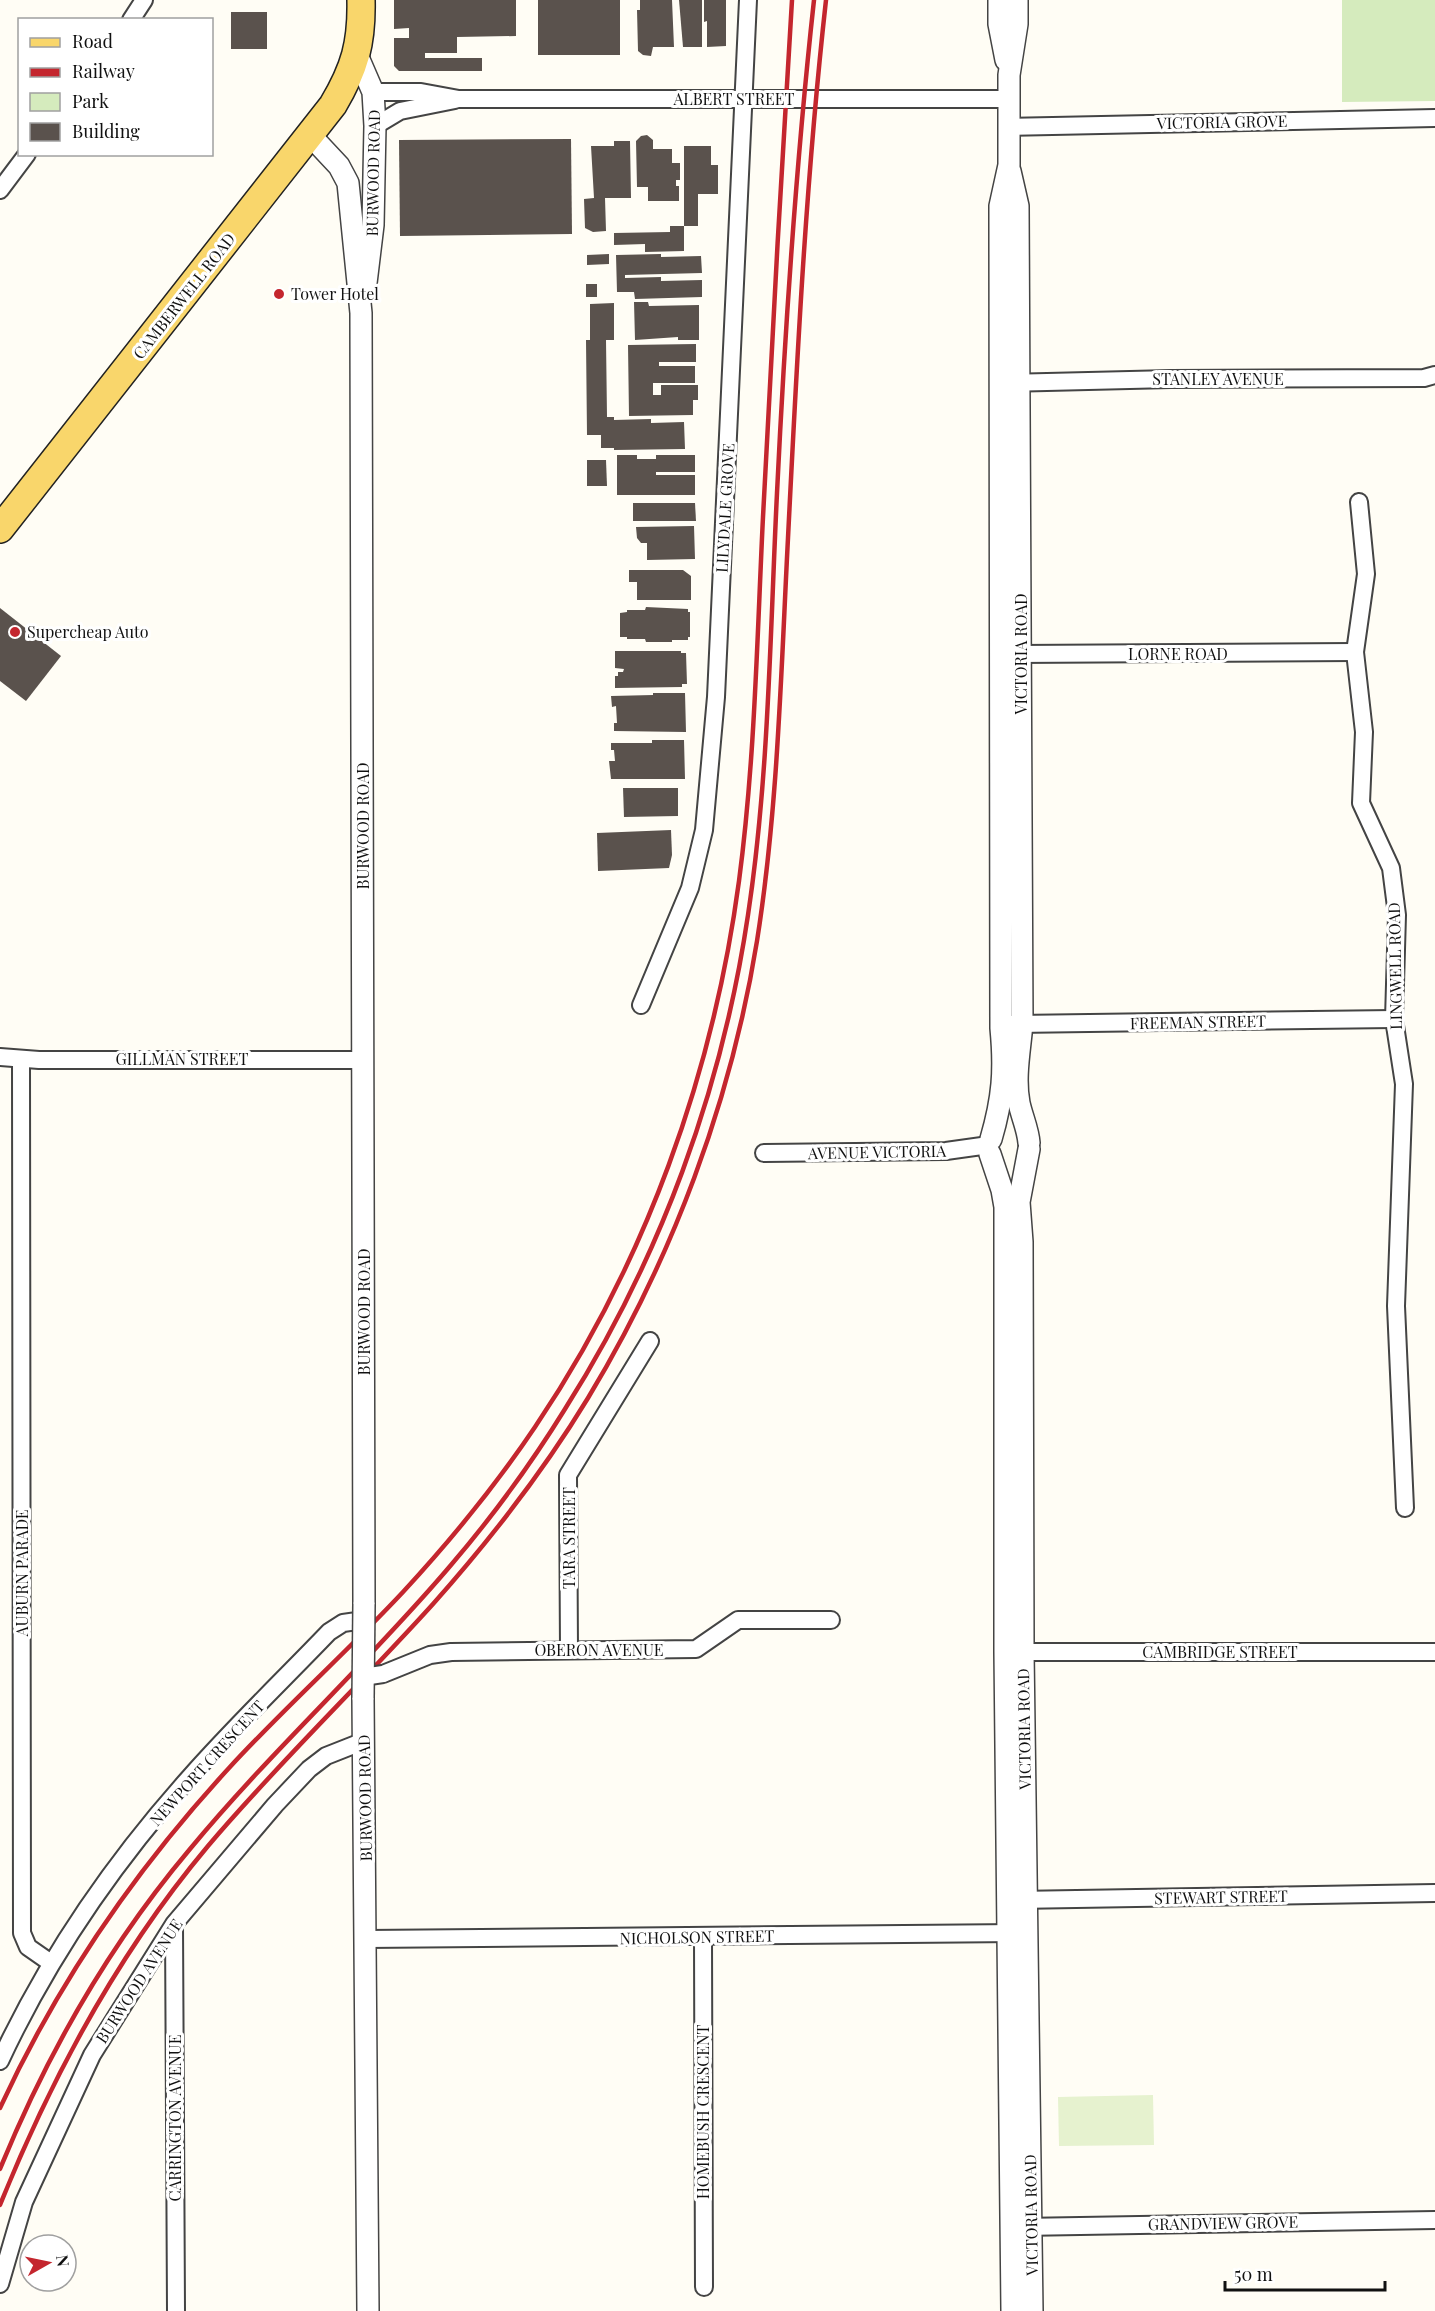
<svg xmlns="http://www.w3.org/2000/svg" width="1435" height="2311" font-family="'Playfair Display',serif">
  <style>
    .green { fill: #d5ebbd }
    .pitch { fill: #e6f2cf }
    .building { fill: #5a524d }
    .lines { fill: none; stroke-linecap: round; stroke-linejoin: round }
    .minor-casing { stroke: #444; stroke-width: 20 }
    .tertiary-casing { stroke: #444; stroke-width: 24 }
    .primary-casing { stroke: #222; stroke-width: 30 }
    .minor { stroke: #fff; stroke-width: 16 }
    .tertiary { stroke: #fff; stroke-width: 21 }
    .primary { stroke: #f9d66b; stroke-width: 27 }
    .rail { stroke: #c4262e; stroke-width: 4.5 }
    .minor-bridge-casing { stroke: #444; stroke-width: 20; stroke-linecap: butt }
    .tertiary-bridge-casing { stroke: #444; stroke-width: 24; stroke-linecap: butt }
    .minor-bridge { stroke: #fff; stroke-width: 16 }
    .tertiary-bridge { stroke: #fff; stroke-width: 21 }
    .poi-dot { fill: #c4262e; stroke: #fff; stroke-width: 2 }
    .labels { text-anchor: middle; stroke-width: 6; stroke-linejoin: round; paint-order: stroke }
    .street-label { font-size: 16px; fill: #111; stroke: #fff }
    .poi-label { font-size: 16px; fill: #111; stroke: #fff; text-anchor: start }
  </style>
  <rect width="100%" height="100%" fill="#fffdf5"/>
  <!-- green -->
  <path class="green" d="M1342 0H1435V101L1342 102Z"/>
  <!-- pitch -->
  <path class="pitch" d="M1153 2095 1154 2145 1059 2146 1058 2097Z"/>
  <!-- building -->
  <g class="building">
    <path d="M394 0H516V36L457 37V53H425V58H482V71H399L394 66V38H409V28L394 29Z"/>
    <rect x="538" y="0" width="82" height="55"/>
    <path d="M640 0H672L674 47H653L651 56 643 55 638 51 637 10H640Z"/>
    <path d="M679 0H702V47H683Z"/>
    <path d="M704 0H726V46L707 47V21L704 22Z"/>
    <rect x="231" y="12" width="36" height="37"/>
    <path d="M647 135 653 140V149H672V163H680V180H676V186H679V201H648V187H637L636 141 641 136Z"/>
    <path d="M571 139 572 234 400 236 399 140Z"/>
    <path d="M614 141H630L631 198H605L606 231 593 232 585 228 584 199 594 198 591 146H614Z"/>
    <path d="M684 146H711V165H718V194H698V226H684Z"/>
    <path d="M670 226H684V251L645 252V244L614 245V233L670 232Z"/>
    <path d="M609 254V264L587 265V255Z"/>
    <path d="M661 254V257L701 256 702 273 625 275V278L661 277V281L702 280V297L635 299 634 292H617L616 255Z"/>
    <rect x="586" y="284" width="11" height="13"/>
    <path d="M634 302H648L649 306 699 305V340H678V337L635 340Z"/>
    <path d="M614 303V340H606L607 417H614V420L651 419V423L684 422 685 449 614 450V448H601V435H587L586 340H590V304Z"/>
    <path d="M696 344V362H659V366H695V383H653V395H661V385H698V400H693V415L629 416 628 345Z"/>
    <path d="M617 455H637V459H656V455H695V472H656V475H695V495H617Z"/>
    <path d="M587 460H606L607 486H587Z"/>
    <path d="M633 503H695L696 521H633Z"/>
    <path d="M694 526 695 559 647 560V543H641L637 538 636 527Z"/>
    <path d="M629 570H683L691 576V600H637V582H629Z"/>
    <path d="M646 607 688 609V612H690V637H688V640H672V642H646L645 639H627V637H620V613L627 612V610H645Z"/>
    <path d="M0 608 61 656 26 701 0 681Z"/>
    <path d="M615 651H681V653H686L687 684H682V687L615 688V676H618V672H623L624 669 615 668Z"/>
    <path d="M653 693H685L686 732 614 731V723H617L616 706 612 707 611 696 653 695Z"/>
    <path d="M652 740H684L685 779H611L609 761H615L614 750H611V743H652Z"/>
    <path d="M623 788H678V816L624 817Z"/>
    <path d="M671 830 672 855 669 868 598 871 597 833Z"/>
  </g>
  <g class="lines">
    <defs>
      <g id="minor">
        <path d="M131 20 144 0"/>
        <path d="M373 92H421L459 99H1009"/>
        <path d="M375 126 400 111 455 100"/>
        <path d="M1008 127 1435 118"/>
        <path d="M0 190 27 154"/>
        <path d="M1007 383 1171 379 1424 378 1435 375"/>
        <path d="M1359 502 1366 574 1355 652 1364 732 1361 803 1391 868 1397 915 1394 1019 1404 1084 1396 1306 1405 1508"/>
        <path d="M1008 654 1355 652"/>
        <path d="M641 1005 690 888 704 830 716 697 748 0"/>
        <path d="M1011 1024 1394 1019"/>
        <path d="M0 1057 39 1060H364"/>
        <path d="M21 1059 22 1933 28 1947 51 1963"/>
        <path d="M764 1153 946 1151 989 1145"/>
        <path d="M569 1650 568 1475 650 1341"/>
        <path d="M1013 1652H1435"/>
        <path d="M383 1674 430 1655 451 1652 696 1649 738 1620H831"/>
        <path d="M1016 1900 1435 1893"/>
        <path d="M174 1925 176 2311"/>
        <path d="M703 1937 704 2287"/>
        <path d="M366 1939 1019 1933"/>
        <path d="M0 2061C48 1958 114 1862 190 1777 234 1727 283 1680 329 1632L343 1623 364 1620"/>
        <path d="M1021 2227 1435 2220"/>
        <path d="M0 2284 24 2202 92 2055 174 1924 275 1805 309 1769 326 1756 364 1741"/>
      </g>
      <g id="tertiary">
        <path d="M999 0V24L1006 60"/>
        <path d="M357 55 373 92 375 126 373 225 366 283"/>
        <path d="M310 135 339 166 348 183 361 313 364 1604"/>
        <path d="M1010 171 1018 206 1022 1023C1020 1049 1014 1077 1019 1103 1022 1117 1028 1129 1029 1143"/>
        <path d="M991 1139C1003 1098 1005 1070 1001 1028L1000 206 1009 165V75L1017 24V0"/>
        <path d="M1029 1149 1019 1202 1022 1242 1023 1652 1032 2311"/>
        <path d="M990 1154 1002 1190 1005 1207V1652L1012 2311"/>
        <path d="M363 1698 368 2311"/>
      </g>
      <path id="primary" d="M0 529 333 105C355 68 362 43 361 0"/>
    </defs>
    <!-- minor casing -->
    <use href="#minor" class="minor-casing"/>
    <!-- tertiary casing -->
    <use href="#tertiary" class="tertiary-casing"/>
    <!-- primary casing -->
    <use href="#primary" class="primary-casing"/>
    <!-- minor -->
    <use href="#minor" class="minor"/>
    <!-- tertiary -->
    <use href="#tertiary" class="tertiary"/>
    <!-- primary -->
    <use href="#primary" class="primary"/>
    <!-- rail -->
    <g class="rail">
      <path d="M0 2108C58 1982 136 1869 229 1768 285 1707 347 1652 403 1592 451 1540 496 1485 535 1427 645 1264 713 1075 739 881 755 760 757 638 763 517 772 345 781 172 792 0"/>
      <path d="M0 2169C47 2054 109 1945 190 1849 272 1750 368 1663 451 1565 493 1516 531 1464 565 1409 660 1259 722 1090 748 915 769 776 770 634 777 493 785 328 796 164 814 0"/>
      <path d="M0 2205C52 2076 118 1953 208 1846 279 1762 359 1686 433 1604 490 1540 543 1472 588 1398 672 1259 731 1102 757 941 778 808 781 672 788 538 797 358 806 179 826 0"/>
    </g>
    <defs>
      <path id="minor-bridge" d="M363 1677 383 1674"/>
      <path id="tertiary-bridge" d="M363 1698 364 1604"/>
    </defs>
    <!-- minor-bridge casing -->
    <use href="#minor-bridge" class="minor-bridge-casing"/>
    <!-- tertiary-bridge casing -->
    <use href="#tertiary-bridge" class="tertiary-bridge-casing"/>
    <!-- minor-bridge -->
    <use href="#minor-bridge" class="minor-bridge"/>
    <!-- tertiary-bridge -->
    <use href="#tertiary-bridge" class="tertiary-bridge"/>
  </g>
  <!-- markers -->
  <g class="poi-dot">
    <circle cx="279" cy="294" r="6"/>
    <circle cx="15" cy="632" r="6"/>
  </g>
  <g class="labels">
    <!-- street labels -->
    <g class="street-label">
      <text x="734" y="105">ALBERT STREET</text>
      <text transform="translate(1222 122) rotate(-1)" y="6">VICTORIA GROVE</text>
      <text transform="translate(373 173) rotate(-89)" y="6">BURWOOD ROAD</text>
      <text transform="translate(184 296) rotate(-52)" y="6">CAMBERWELL ROAD</text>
      <text x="1218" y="385">STANLEY AVENUE</text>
      <text transform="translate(725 508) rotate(-87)" y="6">LILYDALE GROVE</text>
      <text transform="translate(1021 654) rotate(-90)" y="6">VICTORIA ROAD</text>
      <text x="1178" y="660">LORNE ROAD</text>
      <text transform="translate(363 826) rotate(-90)" y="6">BURWOOD ROAD</text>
      <text transform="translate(1395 966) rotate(-91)" y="6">LINGWELL ROAD</text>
      <text transform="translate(1198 1022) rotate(-1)" y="6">FREEMAN STREET</text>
      <text x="182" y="1065">GILLMAN STREET</text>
      <text transform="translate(877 1152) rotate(-1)" y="6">AVENUE VICTORIA</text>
      <text transform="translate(364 1312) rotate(-90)" y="6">BURWOOD ROAD</text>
      <text transform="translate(569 1538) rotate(-90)" y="6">TARA STREET</text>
      <text transform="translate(22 1573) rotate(-90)" y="6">AUBURN PARADE</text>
      <text x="599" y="1656">OBERON AVENUE</text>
      <text x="1220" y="1658">CAMBRIDGE STREET</text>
      <text transform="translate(1024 1729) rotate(-91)" y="6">VICTORIA ROAD</text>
      <text transform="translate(207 1763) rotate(-48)" y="6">NEWPORT CRESCENT</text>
      <text transform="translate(365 1798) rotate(-91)" y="6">BURWOOD ROAD</text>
      <text transform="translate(1221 1897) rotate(-1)" y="6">STEWART STREET</text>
      <text transform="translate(697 1937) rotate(-1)" y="6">NICHOLSON STREET</text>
      <text transform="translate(139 1981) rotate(-57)" y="6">BURWOOD AVENUE</text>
      <text transform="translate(703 2112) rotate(-90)" y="6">HOMEBUSH CRESCENT</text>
      <text transform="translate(175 2118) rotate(-90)" y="6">CARRINGTON AVENUE</text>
      <text transform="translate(1031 2215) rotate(-91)" y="6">VICTORIA ROAD</text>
      <text transform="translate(1223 2223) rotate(-1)" y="6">GRANDVIEW GROVE</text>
    </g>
    <!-- poi labels -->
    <g class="poi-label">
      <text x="291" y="300">Tower Hotel</text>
      <text x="27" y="638">Supercheap Auto</text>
    </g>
  </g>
  <!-- legend -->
  <rect x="18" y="18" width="195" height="138" fill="#ffffff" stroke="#a0a0a0" stroke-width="1.5"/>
  <rect x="30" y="38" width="30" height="9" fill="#f9d66b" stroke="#a0a0a0" stroke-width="1.5"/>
  <text x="72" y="48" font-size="18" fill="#111111">Road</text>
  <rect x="30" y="68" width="30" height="9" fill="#c4262e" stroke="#a0a0a0" stroke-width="1.5"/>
  <text x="72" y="78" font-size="18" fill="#111111">Railway</text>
  <rect x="30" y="93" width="30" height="18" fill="#d5ebbd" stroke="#a0a0a0" stroke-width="1.5"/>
  <text x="72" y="108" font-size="18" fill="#111111">Park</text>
  <rect x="30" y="123" width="30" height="18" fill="#5a524d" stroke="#a0a0a0" stroke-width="1.5"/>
  <text x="72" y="138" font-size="18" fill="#111111">Building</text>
  <!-- north arrow -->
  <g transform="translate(48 2263) rotate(81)"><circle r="28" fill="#ffffff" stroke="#a0a0a0" stroke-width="1.5"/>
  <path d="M0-4.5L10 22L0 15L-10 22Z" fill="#c4262e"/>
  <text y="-9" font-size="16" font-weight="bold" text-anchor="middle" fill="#111111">N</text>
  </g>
  <!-- scale -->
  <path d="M1225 2281v9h160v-9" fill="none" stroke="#111111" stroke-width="3"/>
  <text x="1234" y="2281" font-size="18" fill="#111111" stroke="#ffffff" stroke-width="4.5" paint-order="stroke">50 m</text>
</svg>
